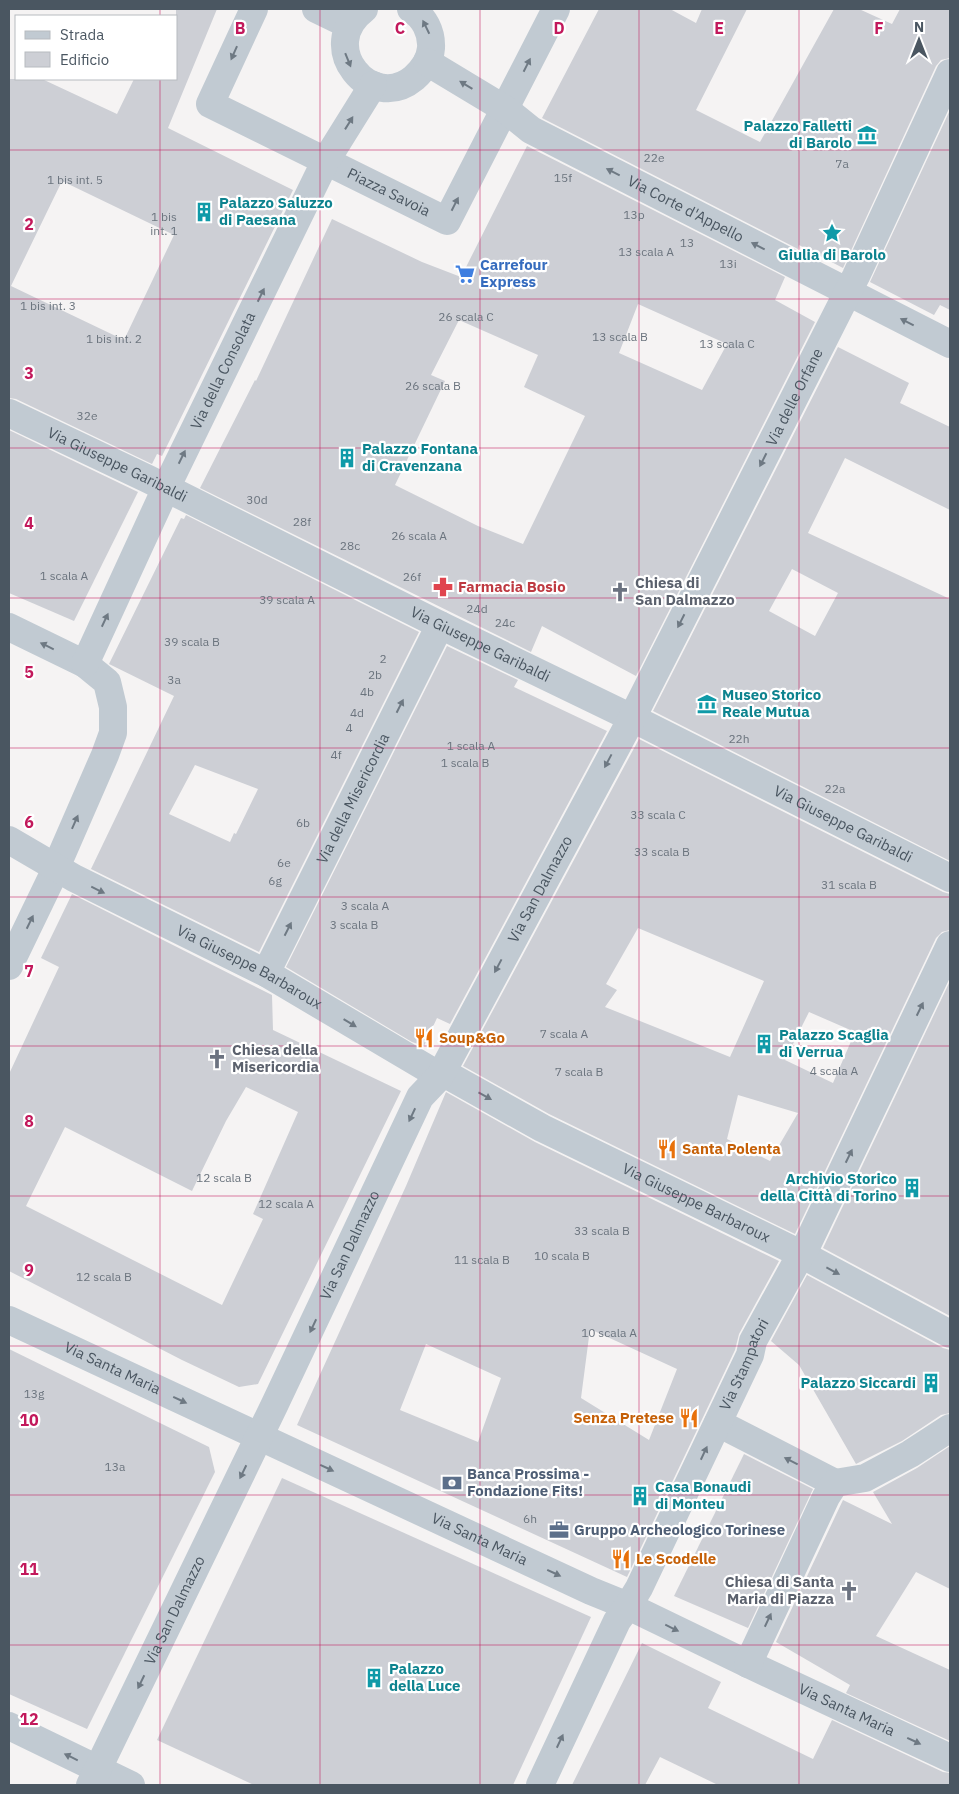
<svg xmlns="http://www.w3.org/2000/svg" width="959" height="1794" font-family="'IBM Plex Sans',sans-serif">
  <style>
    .building { fill: #cdcfd5; fill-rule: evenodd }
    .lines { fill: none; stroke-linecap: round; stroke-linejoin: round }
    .minor { stroke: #c1cad2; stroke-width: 28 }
    .oneway { fill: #6e7983 }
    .grid { fill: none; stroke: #c2185b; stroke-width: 1; stroke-opacity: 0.55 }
    .labels { text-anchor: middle; stroke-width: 4.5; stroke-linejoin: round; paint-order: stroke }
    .number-label { font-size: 12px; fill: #6b747e }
    .culture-label { font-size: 15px; font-weight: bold; fill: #0d838f; stroke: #fff; text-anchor: start }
    .street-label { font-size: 15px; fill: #4a5661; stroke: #fff }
    .shop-label { font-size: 15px; font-weight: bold; fill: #366cbe; stroke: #fff; text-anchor: start }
    .worship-label { font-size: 15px; font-weight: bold; fill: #5b616d; stroke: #fff; text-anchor: start }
    .health-label { font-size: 15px; font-weight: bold; fill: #be3a42; stroke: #fff; text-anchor: start }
    .food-label { font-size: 15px; font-weight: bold; fill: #c56008; stroke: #fff; text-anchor: start }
    .service-label { font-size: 15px; font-weight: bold; fill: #4e5e75; stroke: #fff; text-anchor: start }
    .grid-label { font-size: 16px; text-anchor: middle; font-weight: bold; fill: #c2185b; stroke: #fff; stroke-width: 4.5; stroke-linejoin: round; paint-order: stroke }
  </style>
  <rect width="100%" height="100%" fill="#f5f3f3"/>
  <!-- building -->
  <g class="building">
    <path d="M176 9H217L168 128 293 190 162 456 157 454 152 464 16 399 9 398V79H42L117 114 134 79H176ZM62 181 174 235 124 340 11 286Z"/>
    <path d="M599 9H670L696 23 702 9H747L696 110 760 142 834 9H859L892 24 900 9H950V58L941 60 936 66 843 268 799 245 798 249 542 118Z"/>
    <path d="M950 110V310L940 305 934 315 870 282Z"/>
    <path d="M527 146 785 277 775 300 815 322 636 676 542 626 531 652 200 488 255 380 256 381 332 219 422 262 461 277ZM638 304 727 344 702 390 619 353ZM459 320 538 355 524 387 585 416 523 544 478 526 395 485 445 381 431 375Z"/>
    <path d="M838 347 909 383 900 403 950 427V510L845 458 808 533 950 599V861L653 711ZM792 569 838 593 815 636 769 611Z"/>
    <path d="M9 430 138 492 74 621 9 593Z"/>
    <path d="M186 515 419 632 259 952 91 869 174 696 109 664 181 518 184 519ZM195 765 258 789 236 834 234 833 230 842 169 814Z"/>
    <path d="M447 646 518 680 514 687 607 731 450 1024 437 1018 424 1046 412 1042 286 967Z"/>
    <path d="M639 739 943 892 950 894V930L942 932 936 938 795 1234 549 1114 463 1066ZM638 928 764 981 730 1057 605 1007 617 990 606 984ZM809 1012 855 1032 833 1083 785 1060ZM738 1095 798 1113 770 1161 727 1139Z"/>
    <path d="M72 894 272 995 273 1030 401 1091 258 1384 239 1387 182 1360 9 1271V1074L59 967 41 958ZM246 1087 298 1112 253 1214 263 1219 222 1305 26 1206 65 1127 192 1191 226 1121Z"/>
    <path d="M950 981V1316L823 1248Z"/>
    <path d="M446 1092 535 1142 779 1261 739 1334 735 1350 627 1577 297 1425 406 1186ZM590 1329 677 1369 649 1440 581 1398ZM426 1344 501 1378 478 1442 400 1410Z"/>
    <path d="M807 1275 943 1348 950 1350V1413L941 1415 902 1441 856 1464 799 1365 771 1341Z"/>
    <path d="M9 1349 209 1447 215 1472 87 1729 9 1694Z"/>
    <path d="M950 1446V1589L916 1572 876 1636 950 1670V1741L846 1693 850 1685 776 1642 843 1500 892 1524 873 1492 917 1468Z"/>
    <path d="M744 1454 813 1489 748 1628 674 1596Z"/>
    <path d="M282 1478 591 1617 513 1785H254L157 1740Z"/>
    <path d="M642 1643 721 1682 708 1708 813 1759 832 1720 943 1772 950 1773V1785H718L660 1757 645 1785H572Z"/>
  </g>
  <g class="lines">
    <!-- minor -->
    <g class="minor">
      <path id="s1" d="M254 9 210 104 447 221 556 9"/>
      <path d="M316 9 349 25"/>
      <path d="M364 9C315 46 371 114 414 78 423 70 430 60 431 48 432 32 424 17 411 9"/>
      <path id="s2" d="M427 62 505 109 531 130 950 344"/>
      <path id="s3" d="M9 413 148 479 440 625 632 718 950 878"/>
      <path d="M9 627 85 664 107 682 113 707V733L105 755 51 879 9 966"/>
      <path id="s4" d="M85 664 166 488 325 162 373 85"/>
      <path id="s5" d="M9 840 74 878 266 973 440 1076"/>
      <path id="s6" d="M266 973 440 625"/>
      <path id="s7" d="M442 1072 542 1128 801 1254 950 1334"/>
      <path id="s8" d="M9 1320 591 1591 628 1606 748 1664 950 1758"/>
      <path d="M718 1423 835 1483"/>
      <path d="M748 1664 826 1497 835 1483 865 1478 910 1454 950 1428"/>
      <path d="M9 1726 131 1785"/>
      <path id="s9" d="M90 1785 274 1406 420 1097 440 1076 632 718 856 276 950 73"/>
      <path id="s10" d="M540 1785 617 1621 628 1606 639 1588 750 1355 753 1341 801 1254 806 1247 950 945"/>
    </g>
  </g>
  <!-- one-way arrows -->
  <defs><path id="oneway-solid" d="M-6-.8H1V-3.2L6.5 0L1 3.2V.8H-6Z" transform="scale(1.25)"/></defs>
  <g class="oneway">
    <use href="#oneway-solid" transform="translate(426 27) rotate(-116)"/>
    <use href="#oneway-solid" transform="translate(234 53) rotate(114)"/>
    <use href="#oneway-solid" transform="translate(348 60) rotate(68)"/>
    <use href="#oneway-solid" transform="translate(527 65) rotate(-63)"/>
    <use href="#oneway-solid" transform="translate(466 85) rotate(-149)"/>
    <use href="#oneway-solid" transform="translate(349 123) rotate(-58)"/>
    <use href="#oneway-solid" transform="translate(613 172) rotate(-153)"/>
    <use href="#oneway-solid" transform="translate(455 204) rotate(-63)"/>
    <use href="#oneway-solid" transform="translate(758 246) rotate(-153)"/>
    <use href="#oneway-solid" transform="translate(261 295) rotate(-64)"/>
    <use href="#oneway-solid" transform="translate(907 322) rotate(-153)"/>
    <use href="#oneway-solid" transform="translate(182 457) rotate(-64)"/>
    <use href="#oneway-solid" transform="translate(763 460) rotate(117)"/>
    <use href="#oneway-solid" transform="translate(105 620) rotate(-65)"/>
    <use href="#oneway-solid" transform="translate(681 621) rotate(117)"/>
    <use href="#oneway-solid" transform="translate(47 646) rotate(-154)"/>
    <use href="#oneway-solid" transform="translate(400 706) rotate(-63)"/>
    <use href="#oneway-solid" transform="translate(608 761) rotate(118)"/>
    <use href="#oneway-solid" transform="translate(75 822) rotate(-66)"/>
    <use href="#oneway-solid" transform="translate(98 890) rotate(26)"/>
    <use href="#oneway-solid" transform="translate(30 922) rotate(-64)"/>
    <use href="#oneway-solid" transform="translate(288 929) rotate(-63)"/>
    <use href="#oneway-solid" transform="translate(498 966) rotate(118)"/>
    <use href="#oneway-solid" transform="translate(920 1009) rotate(-64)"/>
    <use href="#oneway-solid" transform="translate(350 1023) rotate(31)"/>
    <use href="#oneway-solid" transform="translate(485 1096) rotate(29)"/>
    <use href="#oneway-solid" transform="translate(412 1115) rotate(115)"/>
    <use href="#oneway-solid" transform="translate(849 1156) rotate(-64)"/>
    <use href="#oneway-solid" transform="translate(833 1271) rotate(28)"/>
    <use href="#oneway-solid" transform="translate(313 1326) rotate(115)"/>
    <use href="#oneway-solid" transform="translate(180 1400) rotate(25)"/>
    <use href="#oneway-solid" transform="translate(704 1453) rotate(-65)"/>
    <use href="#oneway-solid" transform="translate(791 1461) rotate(-153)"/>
    <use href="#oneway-solid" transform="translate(327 1468) rotate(25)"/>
    <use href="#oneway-solid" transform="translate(243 1472) rotate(116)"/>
    <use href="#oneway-solid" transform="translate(554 1573) rotate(25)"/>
    <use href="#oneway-solid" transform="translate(768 1620) rotate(-65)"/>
    <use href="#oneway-solid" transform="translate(672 1628) rotate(26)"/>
    <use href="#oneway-solid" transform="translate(141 1682) rotate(116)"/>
    <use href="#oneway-solid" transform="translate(560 1741) rotate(-65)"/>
    <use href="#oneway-solid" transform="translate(914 1741) rotate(25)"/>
    <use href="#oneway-solid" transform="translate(71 1757) rotate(-154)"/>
  </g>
  <!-- grid -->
  <path class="grid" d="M160 9V16M320 9V1785M480 9V1785M639 9V1785M799 9V1785M160 79V1785M9 150H950M9 299H950M9 448H950M9 598H950M9 748H950M9 897H950M9 1046H950M9 1196H950M9 1346H950M9 1495H950M9 1645H950"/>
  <!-- icons -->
  <defs>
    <symbol id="museum-bare" viewBox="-9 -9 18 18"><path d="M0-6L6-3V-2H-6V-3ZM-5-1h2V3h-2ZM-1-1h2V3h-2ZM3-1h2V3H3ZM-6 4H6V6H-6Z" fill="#0f9aa8" stroke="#fff" stroke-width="2.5" paint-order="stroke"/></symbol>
    <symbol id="building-bare" viewBox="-9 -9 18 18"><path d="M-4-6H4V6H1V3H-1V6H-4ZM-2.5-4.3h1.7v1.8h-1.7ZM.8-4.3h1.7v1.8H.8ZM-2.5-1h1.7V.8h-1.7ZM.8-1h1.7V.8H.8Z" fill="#0f9aa8" stroke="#fff" stroke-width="2.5" paint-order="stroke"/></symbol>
    <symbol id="sight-bare" viewBox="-9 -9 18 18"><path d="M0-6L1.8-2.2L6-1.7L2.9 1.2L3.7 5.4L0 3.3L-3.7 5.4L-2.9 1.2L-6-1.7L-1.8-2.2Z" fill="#0f9aa8" stroke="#fff" stroke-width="2.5" paint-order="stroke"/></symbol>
    <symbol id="supermarket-bare" viewBox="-9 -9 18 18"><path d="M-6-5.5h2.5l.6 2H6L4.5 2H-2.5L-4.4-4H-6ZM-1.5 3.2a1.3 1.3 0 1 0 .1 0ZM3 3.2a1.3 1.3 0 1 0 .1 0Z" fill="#3f7fe0" stroke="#fff" stroke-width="2.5" paint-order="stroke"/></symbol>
    <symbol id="pharmacy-bare" viewBox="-9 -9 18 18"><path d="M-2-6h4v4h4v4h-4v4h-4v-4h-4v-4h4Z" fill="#e0444e" stroke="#fff" stroke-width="2.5" paint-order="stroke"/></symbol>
    <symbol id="church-bare" viewBox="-9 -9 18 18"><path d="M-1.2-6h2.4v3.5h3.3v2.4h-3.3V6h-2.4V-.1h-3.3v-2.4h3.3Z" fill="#6b7280" stroke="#fff" stroke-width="2.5" paint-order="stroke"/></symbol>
    <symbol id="restaurant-bare" viewBox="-9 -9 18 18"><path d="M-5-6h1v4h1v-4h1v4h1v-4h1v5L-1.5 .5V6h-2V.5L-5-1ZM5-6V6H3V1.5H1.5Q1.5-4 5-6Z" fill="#e8710a" stroke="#fff" stroke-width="2.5" paint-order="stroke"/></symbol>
    <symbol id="bank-bare" viewBox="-9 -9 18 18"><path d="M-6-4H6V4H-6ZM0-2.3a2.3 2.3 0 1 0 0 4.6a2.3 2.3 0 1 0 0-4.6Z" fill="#5c6f8a" stroke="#fff" stroke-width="2.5" paint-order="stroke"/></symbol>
    <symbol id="office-bare" viewBox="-9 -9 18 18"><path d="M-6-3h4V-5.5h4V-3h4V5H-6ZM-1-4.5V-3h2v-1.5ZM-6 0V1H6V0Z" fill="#5c6f8a" stroke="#fff" stroke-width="2.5" paint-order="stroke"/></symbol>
  </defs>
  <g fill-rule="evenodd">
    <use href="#museum-bare" x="853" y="121" width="28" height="28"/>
    <use href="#building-bare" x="190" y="198" width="28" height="28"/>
    <use href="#sight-bare" x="818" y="219" width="28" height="28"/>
    <use href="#supermarket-bare" x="451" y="260" width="28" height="28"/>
    <use href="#building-bare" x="333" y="444" width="28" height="28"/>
    <use href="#pharmacy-bare" x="429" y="573" width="28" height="28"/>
    <use href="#church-bare" x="606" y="578" width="28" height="28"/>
    <use href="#museum-bare" x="693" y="690" width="28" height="28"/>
    <use href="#restaurant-bare" x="410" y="1024" width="28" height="28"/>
    <use href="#building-bare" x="750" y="1030" width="28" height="28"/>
    <use href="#church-bare" x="203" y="1045" width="28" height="28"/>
    <use href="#restaurant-bare" x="653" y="1135" width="28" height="28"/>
    <use href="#building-bare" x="898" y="1174" width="28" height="28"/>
    <use href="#building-bare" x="917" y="1369" width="28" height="28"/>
    <use href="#restaurant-bare" x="675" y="1404" width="28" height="28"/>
    <use href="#bank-bare" x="438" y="1469" width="28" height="28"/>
    <use href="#building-bare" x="626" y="1482" width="28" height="28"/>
    <use href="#office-bare" x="545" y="1516" width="28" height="28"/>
    <use href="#restaurant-bare" x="607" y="1545" width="28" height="28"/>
    <use href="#church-bare" x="835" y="1577" width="28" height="28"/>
    <use href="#building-bare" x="360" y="1664" width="28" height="28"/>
  </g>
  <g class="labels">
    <!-- number labels -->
    <g class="number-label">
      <text x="654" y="162">22e</text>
      <text x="842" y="168">7a</text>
      <text x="563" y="182">15f</text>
      <text x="75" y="184">1 bis int. 5</text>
      <text x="634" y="219">13p</text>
      <text x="164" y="221">1 bis<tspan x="164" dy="14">int. 1</tspan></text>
      <text x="687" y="247">13</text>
      <text x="646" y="256">13 scala A</text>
      <text x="728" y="268">13i</text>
      <text x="48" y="310">1 bis int. 3</text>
      <text x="466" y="321">26 scala C</text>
      <text x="620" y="341">13 scala B</text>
      <text x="114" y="343">1 bis int. 2</text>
      <text x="727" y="348">13 scala C</text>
      <text x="433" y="390">26 scala B</text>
      <text x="87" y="420">32e</text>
      <text x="257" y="504">30d</text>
      <text x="302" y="526">28f</text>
      <text x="419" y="540">26 scala A</text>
      <text x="350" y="550">28c</text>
      <text x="64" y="580">1 scala A</text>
      <text x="412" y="581">26f</text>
      <text x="287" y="604">39 scala A</text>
      <text x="477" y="613">24d</text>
      <text x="505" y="627">24c</text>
      <text x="192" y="646">39 scala B</text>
      <text x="383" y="663">2</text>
      <text x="375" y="679">2b</text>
      <text x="174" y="684">3a</text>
      <text x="367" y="696">4b</text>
      <text x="357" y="717">4d</text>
      <text x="349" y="732">4</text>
      <text x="739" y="743">22h</text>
      <text x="471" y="750">1 scala A</text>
      <text x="336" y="759">4f</text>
      <text x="465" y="767">1 scala B</text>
      <text x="835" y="793">22a</text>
      <text x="658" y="819">33 scala C</text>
      <text x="303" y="827">6b</text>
      <text x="662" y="856">33 scala B</text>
      <text x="284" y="867">6e</text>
      <text x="275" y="885">6g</text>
      <text x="849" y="889">31 scala B</text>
      <text x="365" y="910">3 scala A</text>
      <text x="354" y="929">3 scala B</text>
      <text x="564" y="1038">7 scala A</text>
      <text x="834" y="1075">4 scala A</text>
      <text x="579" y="1076">7 scala B</text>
      <text x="224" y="1182">12 scala B</text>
      <text x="286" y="1208">12 scala A</text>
      <text x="602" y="1235">33 scala B</text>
      <text x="562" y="1260">10 scala B</text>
      <text x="482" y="1264">11 scala B</text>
      <text x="104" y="1281">12 scala B</text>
      <text x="609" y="1337">10 scala A</text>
      <text x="34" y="1398">13g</text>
      <text x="115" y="1471">13a</text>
      <text x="530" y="1523">6h</text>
    </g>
    <!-- culture labels -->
    <g class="culture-label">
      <text x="852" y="131" text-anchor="end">Palazzo Falletti<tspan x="852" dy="17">di Barolo</tspan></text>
      <text x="219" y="208">Palazzo Saluzzo<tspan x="219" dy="17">di Paesana</tspan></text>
      <text x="832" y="260" text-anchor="middle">Giulia di Barolo</text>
      <text x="362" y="454">Palazzo Fontana<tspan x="362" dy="17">di Cravenzana</tspan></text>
      <text x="722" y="700">Museo Storico<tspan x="722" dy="17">Reale Mutua</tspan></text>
      <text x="779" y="1040">Palazzo Scaglia<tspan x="779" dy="17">di Verrua</tspan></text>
      <text x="897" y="1184" text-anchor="end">Archivio Storico<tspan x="897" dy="17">della Città di Torino</tspan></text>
      <text x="916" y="1388" text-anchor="end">Palazzo Siccardi</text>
      <text x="655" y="1492">Casa Bonaudi<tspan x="655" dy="17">di Monteu</tspan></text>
      <text x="389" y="1674">Palazzo<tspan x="389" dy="17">della Luce</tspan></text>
    </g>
    <!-- street labels -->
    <g class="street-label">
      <text dy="5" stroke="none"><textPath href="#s1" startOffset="304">Piazza Savoia</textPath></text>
      <text dy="5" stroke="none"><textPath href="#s2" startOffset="298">Via Corte d'Appello</textPath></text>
      <text dy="5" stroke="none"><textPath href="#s4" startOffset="324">Via della Consolata</textPath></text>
      <text dy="5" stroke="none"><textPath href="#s9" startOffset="1558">Via delle Orfane</textPath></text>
      <text dy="5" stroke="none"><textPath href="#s3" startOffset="120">Via Giuseppe Garibaldi</textPath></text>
      <text dy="5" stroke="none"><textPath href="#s3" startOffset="525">Via Giuseppe Garibaldi</textPath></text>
      <text dy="5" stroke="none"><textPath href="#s6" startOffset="195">Via della Misericordia</textPath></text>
      <text dy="5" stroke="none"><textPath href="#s3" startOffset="930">Via Giuseppe Garibaldi</textPath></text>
      <text dy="5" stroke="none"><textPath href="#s9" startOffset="1004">Via San Dalmazzo</textPath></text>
      <text dy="5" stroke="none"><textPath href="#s5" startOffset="272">Via Giuseppe Barbaroux</textPath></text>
      <text dy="5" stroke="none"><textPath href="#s7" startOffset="286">Via Giuseppe Barbaroux</textPath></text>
      <text dy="5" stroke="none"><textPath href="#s9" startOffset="599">Via San Dalmazzo</textPath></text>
      <text dy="5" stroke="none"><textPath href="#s10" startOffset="468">Via Stampatori</textPath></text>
      <text dy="5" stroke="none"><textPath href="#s8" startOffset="114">Via Santa Maria</textPath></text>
      <text dy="5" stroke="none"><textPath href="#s8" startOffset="519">Via Santa Maria</textPath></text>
      <text dy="5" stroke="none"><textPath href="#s9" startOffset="194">Via San Dalmazzo</textPath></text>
      <text dy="5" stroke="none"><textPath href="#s8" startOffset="924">Via Santa Maria</textPath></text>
    </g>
    <!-- shop labels -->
    <g class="shop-label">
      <text x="480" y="270">Carrefour<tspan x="480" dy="17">Express</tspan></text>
    </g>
    <!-- worship labels -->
    <g class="worship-label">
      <text x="635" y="588">Chiesa di<tspan x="635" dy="17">San Dalmazzo</tspan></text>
      <text x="232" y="1055">Chiesa della<tspan x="232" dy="17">Misericordia</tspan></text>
      <text x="834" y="1587" text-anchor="end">Chiesa di Santa<tspan x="834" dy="17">Maria di Piazza</tspan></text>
    </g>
    <!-- health labels -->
    <g class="health-label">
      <text x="458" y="592">Farmacia Bosio</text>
    </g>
    <!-- food labels -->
    <g class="food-label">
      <text x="439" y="1043">Soup&amp;Go</text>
      <text x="682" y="1154">Santa Polenta</text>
      <text x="674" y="1423" text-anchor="end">Senza Pretese</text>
      <text x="636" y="1564">Le Scodelle</text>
    </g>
    <!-- service labels -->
    <g class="service-label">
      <text x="467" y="1479">Banca Prossima -<tspan x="467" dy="17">Fondazione Fits!</tspan></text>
      <text x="574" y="1535">Gruppo Archeologico Torinese</text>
    </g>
  </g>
  <g class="grid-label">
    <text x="240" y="34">B</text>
    <text x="400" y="34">C</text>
    <text x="559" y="34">D</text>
    <text x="719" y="34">E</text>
    <text x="879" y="34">F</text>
    <text x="29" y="230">2</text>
    <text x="29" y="379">3</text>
    <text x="29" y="529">4</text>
    <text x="29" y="678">5</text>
    <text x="29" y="828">6</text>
    <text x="29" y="977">7</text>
    <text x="29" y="1127">8</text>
    <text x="29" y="1276">9</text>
    <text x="29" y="1426">10</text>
    <text x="29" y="1575">11</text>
    <text x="29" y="1725">12</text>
  </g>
  <!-- border -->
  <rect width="959" height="1794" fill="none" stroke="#4a5661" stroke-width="20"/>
  <!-- legend -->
  <rect x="15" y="15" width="162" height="65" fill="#ffffff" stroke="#b7bbc0"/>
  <rect x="25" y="31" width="25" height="8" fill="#c1cad2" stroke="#b7bbc0"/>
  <text x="60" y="40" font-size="15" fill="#4a5661">Strada</text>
  <rect x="25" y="52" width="25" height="15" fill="#cdcfd5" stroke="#b7bbc0"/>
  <text x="60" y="65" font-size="15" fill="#4a5661">Edificio</text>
  <!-- north arrow -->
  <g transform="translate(919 40)" stroke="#ffffff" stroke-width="4" paint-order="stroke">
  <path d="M0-4L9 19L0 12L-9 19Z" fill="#4a5661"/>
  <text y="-8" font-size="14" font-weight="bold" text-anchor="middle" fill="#4a5661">N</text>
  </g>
</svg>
